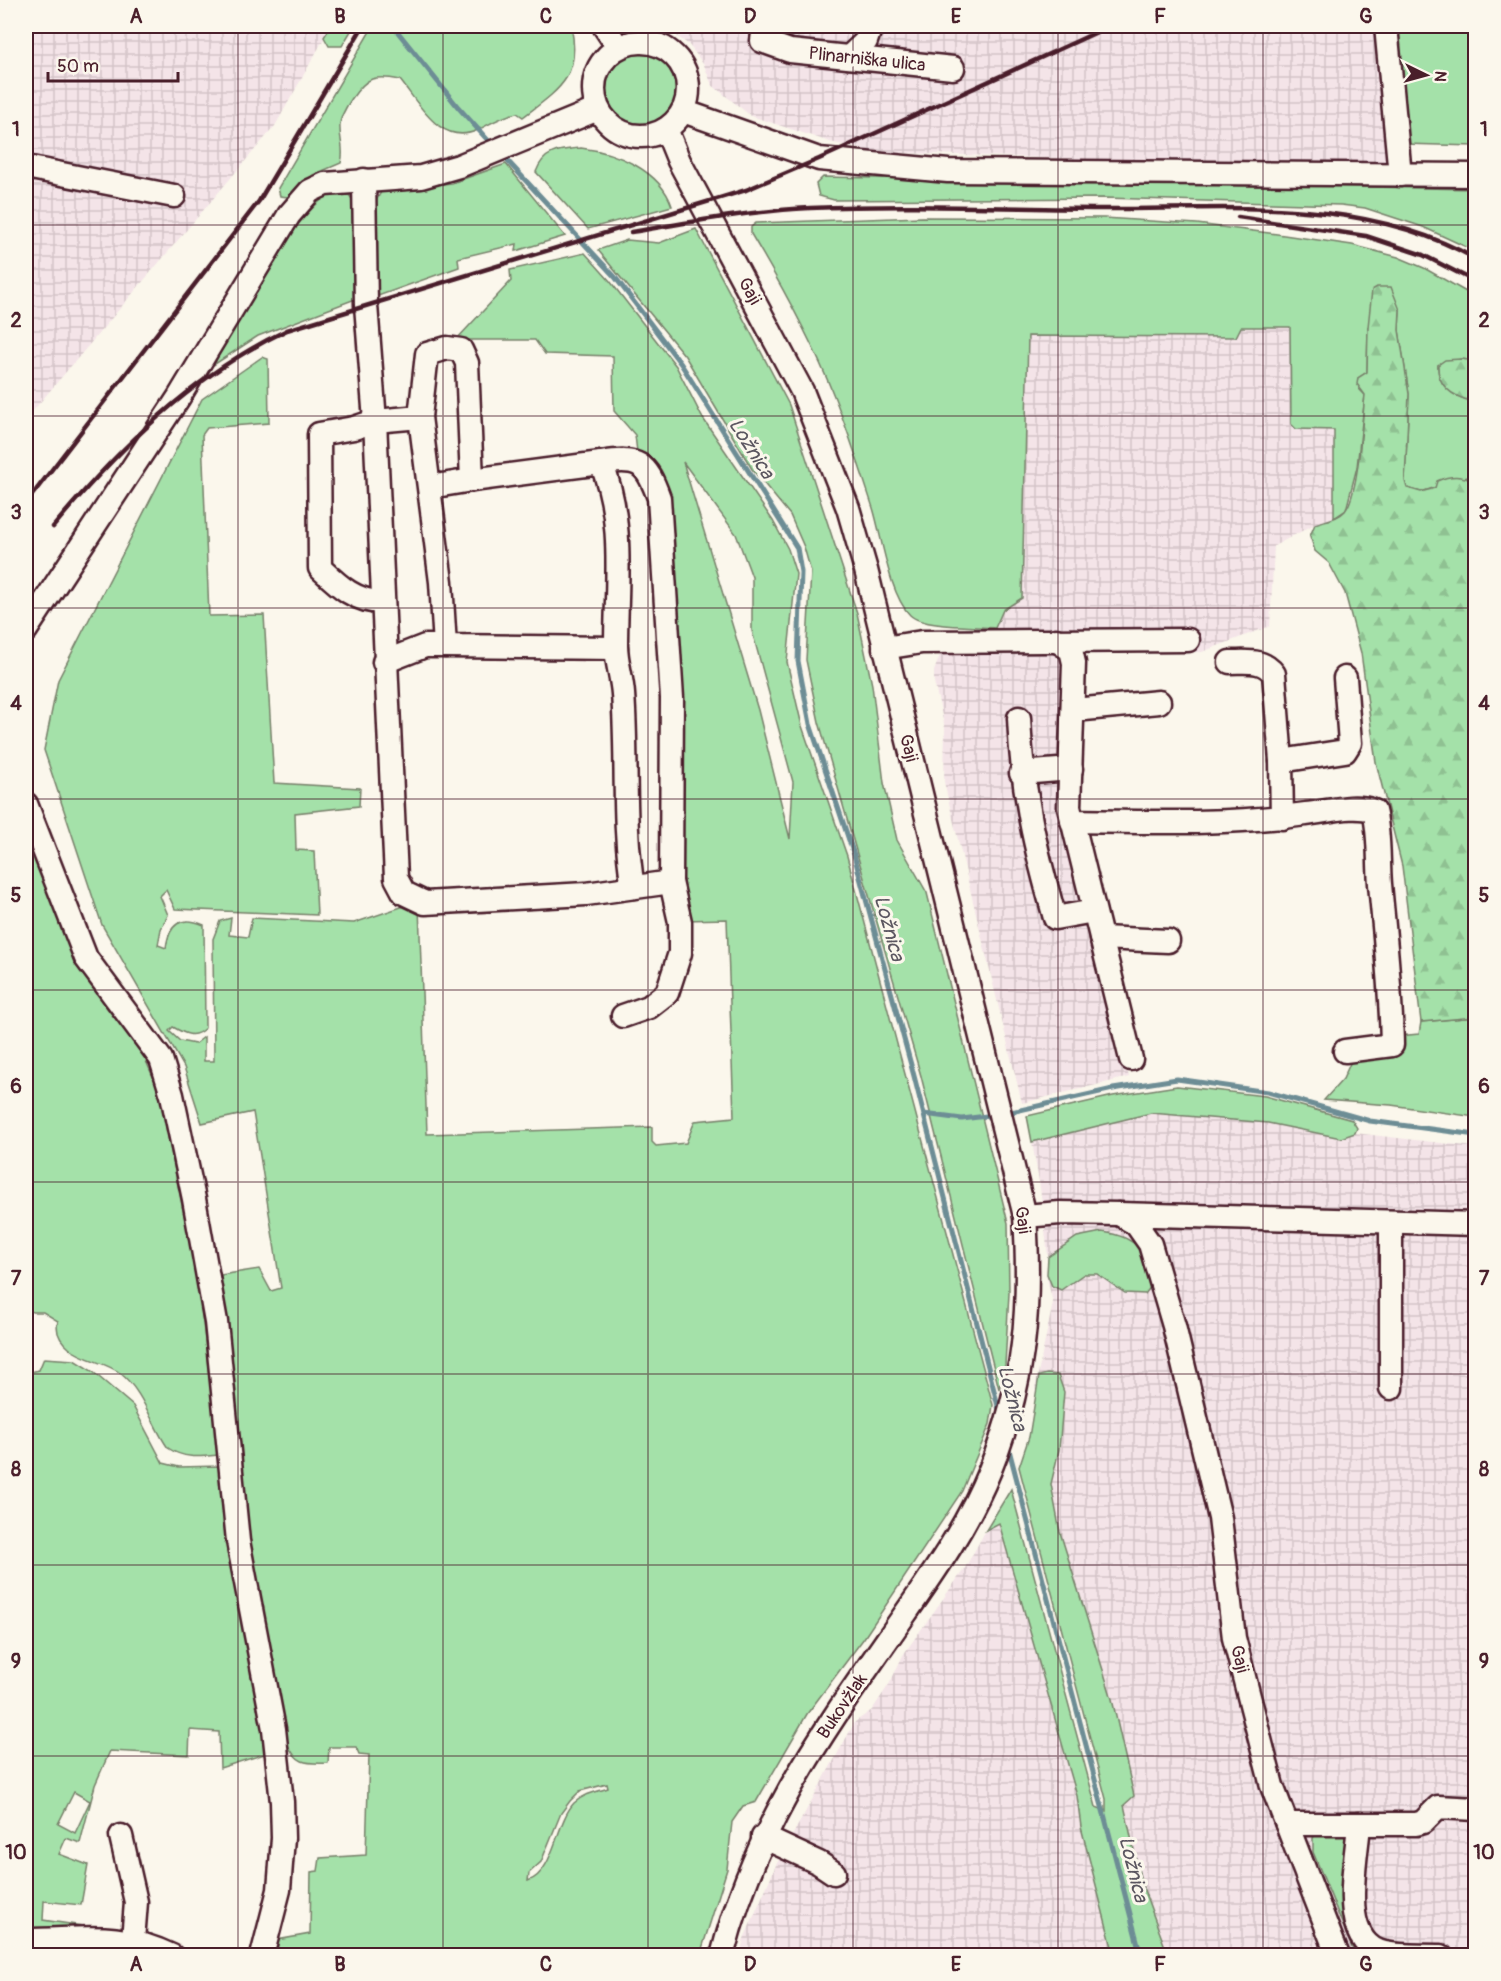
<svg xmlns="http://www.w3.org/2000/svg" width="1501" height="1981" font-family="Pangolin,sans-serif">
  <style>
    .industrial { fill: url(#industrial-grid) }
    .green { fill: #a4e1a9; stroke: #77806a; stroke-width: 1.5; fill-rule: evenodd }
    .forest { fill: url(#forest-firs); stroke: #77806a; stroke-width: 1.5 }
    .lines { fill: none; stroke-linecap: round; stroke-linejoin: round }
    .stream { stroke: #6d8d95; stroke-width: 5 }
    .minor-casing { stroke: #4a1f2b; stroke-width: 27 }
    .minor { stroke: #fbf7ec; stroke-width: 22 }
    .rail { stroke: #4a1f2b; stroke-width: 4.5 }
    .grid { fill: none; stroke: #4a1f2b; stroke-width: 1.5; stroke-opacity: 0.55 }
    .labels { text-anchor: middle; stroke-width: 6; stroke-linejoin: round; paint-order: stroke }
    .street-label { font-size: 18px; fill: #4a1f2b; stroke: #fbf7ec }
    .water-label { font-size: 20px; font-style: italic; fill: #5b5660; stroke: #fbf7ec }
    .neatline { fill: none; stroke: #4a1f2b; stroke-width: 2 }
    .grid-label { font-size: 20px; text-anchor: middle; font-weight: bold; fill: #4a1f2b }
  </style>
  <defs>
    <pattern id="industrial-grid" width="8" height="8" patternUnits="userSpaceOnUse" patternTransform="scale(1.5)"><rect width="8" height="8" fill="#f4e4e8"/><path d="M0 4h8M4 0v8" fill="none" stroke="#d3c3c7"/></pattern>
    <pattern id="forest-firs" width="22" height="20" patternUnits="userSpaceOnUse" patternTransform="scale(1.5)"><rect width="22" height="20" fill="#a4e1a9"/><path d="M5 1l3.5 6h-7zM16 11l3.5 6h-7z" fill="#8fc192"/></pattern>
  </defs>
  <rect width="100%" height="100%" fill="#fbf7ec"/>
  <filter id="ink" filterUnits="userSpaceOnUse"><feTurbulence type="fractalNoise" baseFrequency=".0167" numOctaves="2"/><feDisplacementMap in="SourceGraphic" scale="12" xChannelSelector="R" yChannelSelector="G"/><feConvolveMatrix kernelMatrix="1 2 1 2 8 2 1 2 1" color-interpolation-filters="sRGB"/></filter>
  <g filter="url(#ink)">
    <!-- industrial -->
    <g class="industrial">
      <path d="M26 26H331L275 126 26 419Z"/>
      <path d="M654 26H1393L1406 164 1106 160 875 152 830 142 751 116 712 85 704 65 689 45 669 30Z"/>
      <path d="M1241 327H1290L1291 424 1296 429 1334 430V518L1315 524 1274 546 1270 626 1202 652 1093 651 1094 632 995 628 1003 610 1022 598 1027 336 1236 337Z"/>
      <path d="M1004 651 1051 652 1067 667 1092 934 1129 1077 1022 1103 944 782 945 728 934 682V671L940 655Z"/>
      <path d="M1151 1113 1268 1123 1341 1138 1355 1133 1475 1147V1955H1168L1141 1882 1124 1805 1128 1803 1060 1532 1035 1388 1053 1303 1046 1274 1048 1256 1040 1187 1032 1142Z"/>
      <path d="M999 1523 1077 1796 1081 1827 1114 1955 740 1956 743 1941 776 1865 855 1722 872 1710 890 1683 903 1655 965 1568 986 1530Z"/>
    </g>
    <!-- green -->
    <g class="green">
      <path d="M331 26H354L342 46H329L324 37Z"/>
      <path d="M373 26H571C582 76 560 89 523 117L517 113C502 116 491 123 478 130 441 147 420 105 400 80 391 78 381 76 372 79 360 83 340 113 340 125 339 139 345 149 341 163L313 175 288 197 280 196 278 188Z"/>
      <path d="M1393 26H1475V146L1404 144Z"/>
      <circle cx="641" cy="90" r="36"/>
      <path d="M581 148C616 152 660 170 672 206L588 229 536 172C544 150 560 150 581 148Z"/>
      <path d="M506 164 565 236 516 251 517 244 458 258 459 267 378 296 374 294 373 207 382 190 452 183Z"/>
      <path d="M823 177 1475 189V251L1423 227 1365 208 1341 205 1105 198 834 200 819 196 816 184Z"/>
      <path d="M332 193 349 195 354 202 358 298 258 336 215 364 218 354C240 316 295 210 332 193Z"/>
      <path d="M922 217 1104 218 1197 224 1277 234 1352 245 1398 257 1424 268 1475 297V361L1461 359 1438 365C1437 388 1457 398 1475 402V484L1467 477 1421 492 1407 488 1405 481 1409 394 1399 330 1400 310 1368 327 1367 372 1358 378 1359 389 1365 395 1357 467 1346 510 1334 518V430L1296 429 1291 424 1290 327H1241L1236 337 1028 336 1022 598 1003 610 995 628C976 626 923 628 910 615 889 594 882 537 873 508 861 471 849 433 834 396 812 340 782 286 751 234V227L756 223Z"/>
      <path d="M696 229 789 405 857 613 872 685 884 783 897 840 927 893 1008 1223 1009 1293 1005 1365 999 1389 921 1076 819 722 806 660 811 572 804 547 790 515 752 469 685 356 598 250 627 240 659 243Z"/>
      <path d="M585 253 610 281 676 366 702 417 773 521 788 549 796 574 787 662 802 726 847 856 993 1405 990 1424 962 1491 864 1638 807 1714 756 1802 743 1806 732 1822 727 1869 700 1955H273L277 1940 310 1934 311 1872 318 1871 320 1858 366 1855 369 1755 359 1754 356 1747H329L328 1763C305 1764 296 1764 286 1741L239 1492 221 1275 259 1269 271 1291 281 1288 253 1112 202 1123 184 1067 102 925 44 750 58 680 202 399 262 357 268 359 269 423 207 428 202 435 209 616 264 615 274 783 360 788 359 806 295 813 296 850 314 851 317 915 175 909 166 890 160 896 168 915 161 929 158 945 166 948C169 924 181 915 204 925L205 1028C194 1039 185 1034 173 1027L169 1031 180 1041 195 1044 204 1037V1061H214L213 939 220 921 231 918 229 935 248 937 252 918 354 923 407 905 419 907 427 1134 652 1127V1142L656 1146 686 1143 695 1121 734 1117 727 919 685 920 646 459 637 452 635 435 614 411 613 356 545 354 535 340H456L511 281 510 270ZM683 462 736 534 752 577V631L793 782 790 839 758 710ZM607 1784 608 1788C597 1792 583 1794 574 1803 556 1822 554 1873 528 1881L529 1873 541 1862 561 1813 570 1801 580 1791Z"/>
      <path d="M26 826 79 963 107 1008 142 1052 158 1088 199 1288 218 1455C199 1457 184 1459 168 1448 151 1424 144 1392 120 1373 105 1362 84 1360 70 1349 60 1341 55 1332 58 1321L43 1312H32L26 1305Z"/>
      <path d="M1475 1017V1117L1391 1105 1324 1100 1343 1079 1352 1059 1398 1036 1419 1034 1421 1022Z"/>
      <path d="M1177 1086 1265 1096 1352 1120 1357 1128 1355 1133 1341 1138 1268 1123 1151 1113 1032 1142 1027 1116 1113 1096Z"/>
      <path d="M1102 1232C1139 1237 1145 1251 1152 1285L1145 1294 1125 1293 1097 1274H1084L1061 1290 1052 1286 1047 1274 1048 1257 1077 1237Z"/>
      <path d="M44 1358 74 1360 92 1371 133 1406 163 1463 179 1467 220 1466 268 1753 220 1768 219 1732 190 1730 189 1755 110 1751 95 1785 80 1843 66 1838 59 1854 88 1865 81 1905 44 1901 43 1920 90 1927 26 1934V1373L39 1370ZM74 1792 90 1801 75 1833 58 1824Z"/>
      <path d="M1047 1374 1058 1375 1064 1392 1059 1450 1051 1484 1060 1532 1112 1699 1134 1796 1124 1805 1141 1882 1168 1955H1114L1081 1827 1077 1796 999 1523 986 1530 1011 1489 1096 1807 1106 1811V1799L1019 1467 1029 1437 1039 1376Z"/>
      <path d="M1318 1831 1345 1835 1350 1843 1371 1955H1355L1313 1852V1838Z"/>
      <path d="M86 1947 98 1955 26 1956 42 1949Z"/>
    </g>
    <!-- forest -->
    <g class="forest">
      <path d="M1377 287H1391L1400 310 1399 330 1409 394 1405 481 1407 488 1421 492 1435 488 1437 481C1451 475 1464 474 1475 484V1017L1421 1022 1402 866 1376 762 1361 653 1345 593 1329 563 1315 551 1310 536 1315 524C1325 520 1338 519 1345 511 1359 494 1362 419 1365 395L1357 384 1358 378 1367 372 1368 327 1372 290Z"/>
      <path d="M1461 359 1475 361V402C1456 398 1437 388 1438 365L1445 360Z"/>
    </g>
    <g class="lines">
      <!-- stream -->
      <g class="stream">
        <path d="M393 26 458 107 494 147"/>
        <path d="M503 156 615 277 681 364 797 548 801 572 798 661 810 724 854 855 914 1076 1000 1414"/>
        <path d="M1007 1113 1113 1089 1177 1079 1268 1092 1370 1121 1476 1135"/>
        <path d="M924 1114 962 1119 995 1115"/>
        <path d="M1008 1446 1141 1956"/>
      </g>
      <defs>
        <g id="minor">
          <path d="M604 26 618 47"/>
          <path d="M764 26 762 41 790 51 953 68"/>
          <path d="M1386 26 1400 175"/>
          <circle cx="641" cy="89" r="47"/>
          <path d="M849 57 866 41 871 26"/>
          <path d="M683 111 819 159 948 171 1476 175"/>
          <path d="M666 129 679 161 802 391 848 508 866 570 1025 1216C1031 1309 1025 1383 990 1470 965 1532 925 1585 887 1640 815 1743 754 1831 722 1956"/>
          <path d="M26 167 174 196"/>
          <path d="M364 180 366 305 375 421 396 878 404 893 425 903 586 894 671 882 680 922V953L667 993 649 1007 623 1016"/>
          <path d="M420 417 441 582 445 646 616 648"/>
          <path d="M601 463C639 457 646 462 659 498L672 698 671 882"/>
          <path d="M430 487 472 480"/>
          <path d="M382 602C355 602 338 585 320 568L319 434 354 428 375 421 420 417 427 354 447 348 461 350 467 363 472 480 601 463C625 519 616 585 616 645 616 661 622 678 623 694 628 758 622 823 633 887"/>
          <path d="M26 630 179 397 289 215 310 191 325 184 421 177 459 166 598 109"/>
          <path d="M1056 640 1071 650 1074 663 1069 807 1131 1059"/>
          <path d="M884 648 922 642 1188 640"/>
          <path d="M384 662 425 646H445"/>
          <path d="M1230 662C1248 662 1263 659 1274 674L1281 761"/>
          <path d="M1074 710 1159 702"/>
          <path d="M1019 718C1022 792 1035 848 1055 918L1094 911"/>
          <path d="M1021 773 1071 769"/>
          <path d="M26 804 86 958 161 1059 172 1095 194 1199 216 1322 238 1541 274 1729 282 1802 283 1838 279 1890 262 1956"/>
          <path d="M1282 818 1281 761 1345 751 1350 743 1345 678"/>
          <path d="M1072 821C1150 822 1229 825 1306 814 1327 812 1354 803 1374 811 1380 835 1378 859 1380 884 1385 938 1391 991 1392 1045L1345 1051"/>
          <path d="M1101 938 1168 941"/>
          <path d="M1119 1214 1476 1224"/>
          <path d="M1025 1216 1060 1213 1119 1214 1136 1224 1150 1244 1174 1326 1220 1518 1234 1638 1272 1786 1338 1956"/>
          <path d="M1391 1388V1222"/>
          <path d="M1287 1824H1416L1423 1822 1438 1807 1476 1809"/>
          <path d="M1359 1824C1357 1859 1336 1944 1385 1953 1402 1957 1423 1955 1441 1956"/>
          <path d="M121 1836 136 1902 133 1940"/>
          <path d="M763 1837 819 1863 834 1873"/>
          <path d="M26 1940C81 1940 119 1930 172 1956"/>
        </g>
      </defs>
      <!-- minor casing -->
      <use href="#minor" class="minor-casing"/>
      <!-- minor -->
      <use href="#minor" class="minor"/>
      <!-- rail -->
      <g class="rail">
        <path d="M1238 217 1366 236 1423 255 1476 282"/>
        <path d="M631 232C690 222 750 211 810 208 906 204 1003 208 1099 209 1225 210 1362 194 1476 259"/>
        <path d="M26 503 259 201 363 26"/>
        <path d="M53 527C119 448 194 374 287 330L746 190 819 159 1110 26"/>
      </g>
    </g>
  </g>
  <!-- grid -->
  <path class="grid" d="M238 26V1956M443 26V1956M648 26V1956M853 26V1956M1058 26V1956M1263 26V1956M26 225H1476M26 416H1476M26 608H1476M26 799H1476M26 990H1476M26 1182H1476M26 1374H1476M26 1565H1476M26 1756H1476"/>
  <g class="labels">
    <!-- street labels -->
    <g class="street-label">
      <text transform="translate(867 59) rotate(6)" y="6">Plinarniška ulica</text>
      <text transform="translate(750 291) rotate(61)" y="6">Gaji</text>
      <text transform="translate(909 748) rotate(76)" y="6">Gaji</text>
      <text transform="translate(1023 1220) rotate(82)" y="6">Gaji</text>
      <text transform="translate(1240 1659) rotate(76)" y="6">Gaji</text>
      <text transform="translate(842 1706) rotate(-56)" y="6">Bukovžlak</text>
    </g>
    <!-- water labels -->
    <g class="water-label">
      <text transform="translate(752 448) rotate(58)" y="7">Ložnica</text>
      <text transform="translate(890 928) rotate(75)" y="7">Ložnica</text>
      <text transform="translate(1013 1398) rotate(76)" y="7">Ložnica</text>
      <text transform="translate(1134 1869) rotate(76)" y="7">Ložnica</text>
    </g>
  </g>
  <!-- margin -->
  <rect width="1501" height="1981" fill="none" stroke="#fbf7ec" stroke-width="66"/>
  <!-- north arrow -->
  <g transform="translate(1426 75) rotate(95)" stroke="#fbf7ec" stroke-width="4.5" paint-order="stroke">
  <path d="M0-4.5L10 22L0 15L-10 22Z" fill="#4a1f2b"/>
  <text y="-9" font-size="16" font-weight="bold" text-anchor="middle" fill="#4a1f2b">N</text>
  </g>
  <!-- scale -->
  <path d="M48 72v9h130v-9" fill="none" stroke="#4a1f2b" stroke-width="3"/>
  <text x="57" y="72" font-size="18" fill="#4a1f2b" stroke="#fbf7ec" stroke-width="4.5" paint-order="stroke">50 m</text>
  <rect x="33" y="33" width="1435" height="1915" class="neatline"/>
  <g class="grid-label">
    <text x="136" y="23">A</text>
    <text x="340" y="23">B</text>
    <text x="546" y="23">C</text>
    <text x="750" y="23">D</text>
    <text x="956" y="23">E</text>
    <text x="1160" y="23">F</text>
    <text x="1366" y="23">G</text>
    <text x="16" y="136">1</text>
    <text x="1484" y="136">1</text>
    <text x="16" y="327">2</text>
    <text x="1484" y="327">2</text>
    <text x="16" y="519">3</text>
    <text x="1484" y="519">3</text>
    <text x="16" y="710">4</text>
    <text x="1484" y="710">4</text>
    <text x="16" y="902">5</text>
    <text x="1484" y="902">5</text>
    <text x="16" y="1093">6</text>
    <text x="1484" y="1093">6</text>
    <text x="16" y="1285">7</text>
    <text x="1484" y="1285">7</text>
    <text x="16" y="1476">8</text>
    <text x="1484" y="1476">8</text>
    <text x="16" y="1668">9</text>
    <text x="1484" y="1668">9</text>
    <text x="16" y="1859">10</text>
    <text x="1484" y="1859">10</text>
    <text x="136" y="1971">A</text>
    <text x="340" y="1971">B</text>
    <text x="546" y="1971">C</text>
    <text x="750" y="1971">D</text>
    <text x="956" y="1971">E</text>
    <text x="1160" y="1971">F</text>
    <text x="1366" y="1971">G</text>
  </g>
</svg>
